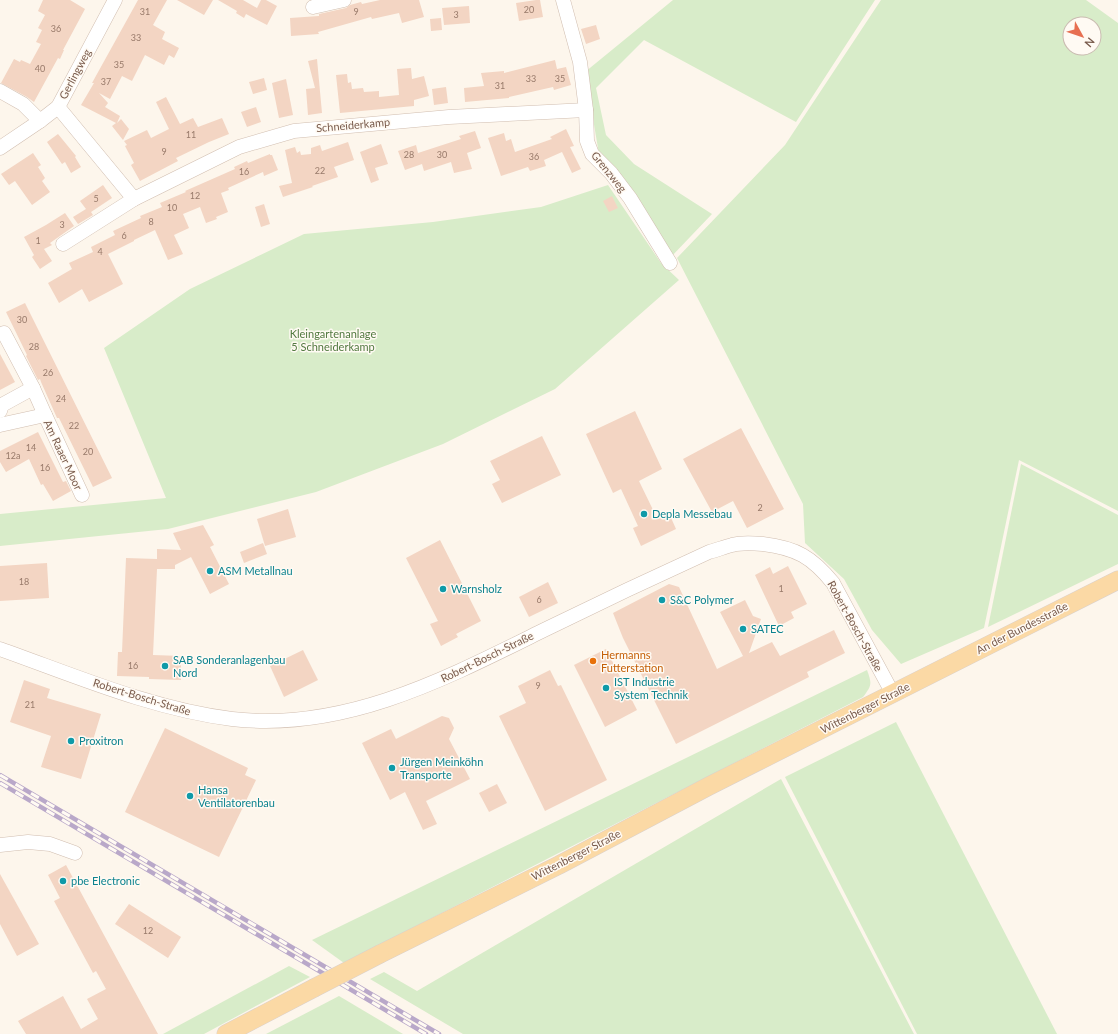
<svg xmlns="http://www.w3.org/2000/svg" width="1118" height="1034" font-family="Lato,sans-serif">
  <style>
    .green { fill: #d8ecc9; fill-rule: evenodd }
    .building { fill: #f3d5c3 }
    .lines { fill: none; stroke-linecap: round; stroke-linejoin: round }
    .minor-casing { stroke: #d1beb0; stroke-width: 15 }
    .major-casing { stroke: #dad1cd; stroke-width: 19 }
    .minor { stroke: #fff; stroke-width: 14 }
    .major { stroke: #fbd9a5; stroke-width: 18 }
    .rail-casing { stroke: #b9a8c9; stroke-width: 4.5 }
    .rail { stroke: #fffaf3; stroke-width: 3; stroke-dasharray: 9; stroke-linecap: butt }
    .major-bridge-casing { stroke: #dad1cd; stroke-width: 19; stroke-linecap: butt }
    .major-bridge { stroke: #fbd9a5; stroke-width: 18 }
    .culture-dot { fill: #0f9aa8; stroke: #fffaf3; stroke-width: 1.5 }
    .food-dot { fill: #e8710a; stroke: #fffaf3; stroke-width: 1.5 }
    .labels { text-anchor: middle; stroke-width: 3; stroke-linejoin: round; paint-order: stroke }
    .number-label { font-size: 9px; fill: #987a6a }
    .street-label { font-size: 11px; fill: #7a5c4d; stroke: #fffaf3 }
    .park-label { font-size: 11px; fill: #537a41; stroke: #fffaf3 }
    .culture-label { font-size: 11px; fill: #0d838f; stroke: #fffaf3; text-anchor: start }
    .food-label { font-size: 11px; fill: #c56008; stroke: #fffaf3; text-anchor: start }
  </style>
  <rect width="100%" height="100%" fill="#fdf6ec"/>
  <!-- green -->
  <g class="green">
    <path d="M673 0H875L796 122 644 40 596 88 606 135 634 164 712 214 670 258 599 154 585 72Z"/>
    <path d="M881 0H1086L1118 23V511L1019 460 984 628 901 664 872 630 844 579 805 543 803 504 677 258 785 145ZM1070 24H1094V48H1070Z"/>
    <path d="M608 185 661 263 679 280 555 389 443 444 316 492 168 529 0 546V514L166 498 104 348 190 289 304 234 433 222 541 207Z"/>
    <path d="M1021 464 1118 515V564L988 627Z"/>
    <path d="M867 670C872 684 872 685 863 697L344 963 312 940Z"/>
    <path d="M896 722 1057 1034H917L785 777Z"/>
    <path d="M781 779 914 1034H463L370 979 384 972 417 991Z"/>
    <path d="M289 966 310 977 204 1034H163Z"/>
    <path d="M339 996 403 1034H266Z"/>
  </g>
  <!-- building -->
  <g class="building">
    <path d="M43 0H70L85 9 63 50H64L60 59 58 58 34 102 27 97 1 83 14 59 20 62 21 60 30 64 41 44 36 42 42 30 38 28 45 15 38 11Z"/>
    <path d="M138 0H167L153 25 165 32 162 39 179 48 174 58 169 55 164 65 145 55 132 81 122 76 110 99 99 93 108 103 105 107 120 116 117 123 121 119 129 129 123 140 112 126 116 123 81 105 94 83H92Z"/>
    <path d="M177 0H213L204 15Z"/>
    <path d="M218 0H243L257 8 261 0H266L277 6 267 25 246 14 244 18 236 13 237 11Z"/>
    <path d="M380 0H419L424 17 402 23 399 13 372 19 371 17 318 32 319 34 291 36 290 18 319 16V14L346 8 350 5 361 2 362 4Z"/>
    <path d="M536 0H540L543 17 519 21 516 3Z"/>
    <path d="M469 6 470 23 444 25 442 8Z"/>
    <path d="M441 18 442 30 431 31 430 19Z"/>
    <path d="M596 25 600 39 586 44 581 29Z"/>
    <path d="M317 59 322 113 308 115 306 89 315 88 308 61Z"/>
    <path d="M555 60 557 69 566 67 571 85 554 90 553 87 509 97V98L465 102 464 88 484 86 481 73 504 71V73Z"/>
    <path d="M411 68 412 79 424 76 429 96 414 100V106L340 113 336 75 347 74 348 83 351 82 352 89 363 88 364 92 379 91V97L399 95 397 69Z"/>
    <path d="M264 78 267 90 253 94 249 82Z"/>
    <path d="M286 79 293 115 279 118 272 83Z"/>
    <path d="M446 87 448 103 434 105 432 89Z"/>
    <path d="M166 97 180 124 193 118 198 127 222 118 229 134 209 142 176 158 178 161 140 181 131 165 134 163 125 146 127 145 124 141 147 130 151 138 169 129 156 102Z"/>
    <path d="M256 107 261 122 247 127 241 112Z"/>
    <path d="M566 129 574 146 570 147 581 169 572 173 562 152 544 160 546 166 530 171 528 167 501 176 488 138 504 133 506 141 511 139 515 152 552 139 550 137Z"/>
    <path d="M475 131 481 148 467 153 472 169 454 173 451 162 424 171 422 164 405 170 398 151 416 145 418 153 461 139 459 136Z"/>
    <path d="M58 134 76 156 75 157 81 167 71 173 65 162 62 164 47 142Z"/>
    <path d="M348 142 354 160 334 167 338 177 312 186 313 187 283 197 279 186 292 183 285 150 295 147 297 153 300 151 301 155 311 154V148L320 145 322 151Z"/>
    <path d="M381 144 388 164 375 168 379 180 371 183 360 152Z"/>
    <path d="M33 153 41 165 38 167 45 178 42 181 50 192 32 205 15 181 9 185 1 174Z"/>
    <path d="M270 154V155H272L278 170 264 176 263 172 228 188 229 190 221 193 228 212 216 217 217 219 206 223 200 207 183 214 189 228 174 235 183 254 168 260 155 230 134 240V241L108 254 123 284 89 302 82 289 59 303 48 283 72 269 69 263 93 252 91 247 115 235 113 231 141 218 140 216 162 207 160 203 186 192 185 191 235 169 234 167 247 161 248 163Z"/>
    <path d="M103 185 112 198 91 212 93 215 78 224 73 217 86 209 80 201Z"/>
    <path d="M612 196 618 208 609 212 603 201Z"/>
    <path d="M264 204 270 224 261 227 255 207Z"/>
    <path d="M65 213 74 226 50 243 52 245 44 249 52 261 40 269 32 257 34 255 24 237 46 225Z"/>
    <path d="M25 303 112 478 93 487 59 418H57L41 382 40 379 38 380 26 356 27 355 6 312Z"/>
    <path d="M0 354 15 382 0 390Z"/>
    <path d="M635 411 662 469 639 481 656 516 668 511 676 529 641 546 633 528 638 526 621 489 613 493 586 434Z"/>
    <path d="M741 428 784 509 747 528 733 501 712 512 683 459Z"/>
    <path d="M38 432 63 482 66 481 71 491 53 501 43 484 41 485 29 459 6 472 0 462V451Z"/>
    <path d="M542 436 561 475 502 503 492 484 500 480 490 461Z"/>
    <path d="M288 509 296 537 265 546 257 519Z"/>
    <path d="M203 525 214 545 210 547 229 584 210 594 191 557 175 565V569H157L153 655 181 656V680L149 679V677L117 676 118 652H122L126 558 157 559V549L181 550 173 533Z"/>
    <path d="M440 540 481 621 456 634 458 637 441 646 430 624 438 621 406 558Z"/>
    <path d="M263 543 267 554 244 563 240 552Z"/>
    <path d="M47 563 49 598 0 601V566Z"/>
    <path d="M788 566 807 604 791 612 794 618 779 626 755 575 770 567 773 574Z"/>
    <path d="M548 582 558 603 529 617 519 597Z"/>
    <path d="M669 584 679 587 717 669 743 656 720 612 745 600 753 616 761 619 749 653 772 642 780 656 834 630 845 653 807 672 809 677 676 744 623 638 613 613Z"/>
    <path d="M606 649 637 710 605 727 574 665Z"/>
    <path d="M303 650 318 680 284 697 270 666Z"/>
    <path d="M550 670 558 686 561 685 607 780 545 811 499 716 526 703 518 686Z"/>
    <path d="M24 680 50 689 47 698 101 714 81 779 41 767 51 736 10 722Z"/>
    <path d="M442 716 449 718 454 728 449 739 470 779 426 801 437 824 423 830 405 792 390 800 362 743 391 729 396 739Z"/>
    <path d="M165 728 248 768 245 775 256 780 219 857 125 812Z"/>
    <path d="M497 784 507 803 489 812 479 793Z"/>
    <path d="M66 865 117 959 158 1034H26L18 1021 63 996 81 1029 98 1019 87 999 106 989 96 971 93 973 54 901 60 898 48 875Z"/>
    <path d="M0 874 39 944 17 956 0 924Z"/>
    <path d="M129 904 181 937 168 958 115 924Z"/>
  </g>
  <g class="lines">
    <defs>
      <g id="minor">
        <path d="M563 0 580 62 586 110 587 141 592 154 611 173 630 198 670 263"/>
        <path d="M313 7 344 0"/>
        <path d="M0 91 23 104 40 121"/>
        <path d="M58 107 134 199 239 147 294 131 449 117 586 110"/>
        <path d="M0 148 40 121 58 107 115 0"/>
        <path d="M63 244 134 199"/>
        <path d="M4 333 33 388 45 415"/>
        <path d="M0 411 2 405 33 388"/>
        <path d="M0 425 45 415 82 495"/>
        <path d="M0 649C76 676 152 709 232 719 345 732 447 678 544 630 599 603 654 577 709 552 717 550 724 547 732 545 742 542 753 543 763 544 796 548 812 557 833 583L893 694"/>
        <path d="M0 845 28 842 50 844 75 853"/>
      </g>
      <g id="major">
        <path d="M380 954 559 865 709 786 1118 580"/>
        <path d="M226 1034 314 988"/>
      </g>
    </defs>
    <!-- minor casing -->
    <use href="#minor" class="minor-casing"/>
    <!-- major casing -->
    <use href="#major" class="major-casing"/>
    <!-- minor -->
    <use href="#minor" class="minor"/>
    <!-- major -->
    <use href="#major" class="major"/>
    <defs>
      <g id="rail">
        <path d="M0 775 439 1034"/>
        <path d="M0 783 426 1034"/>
      </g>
    </defs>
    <!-- rail casing -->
    <use href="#rail" class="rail-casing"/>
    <!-- rail -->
    <use href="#rail" class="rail"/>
    <defs>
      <path id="major-bridge" d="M314 988 380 954"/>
    </defs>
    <!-- major-bridge casing -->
    <use href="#major-bridge" class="major-bridge-casing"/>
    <!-- major-bridge -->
    <use href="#major-bridge" class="major-bridge"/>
  </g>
  <!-- markers -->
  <g class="culture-dot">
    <circle cx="644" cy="514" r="4"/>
    <circle cx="210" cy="571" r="4"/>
    <circle cx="443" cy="589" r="4"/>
    <circle cx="662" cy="600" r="4"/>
    <circle cx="743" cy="629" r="4"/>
    <circle cx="165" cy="666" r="4"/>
    <circle cx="606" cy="688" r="4"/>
    <circle cx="71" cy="741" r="4"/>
    <circle cx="392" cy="768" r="4"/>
    <circle cx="190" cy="796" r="4"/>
    <circle cx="63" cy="881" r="4"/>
  </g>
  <circle class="food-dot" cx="593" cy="661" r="4"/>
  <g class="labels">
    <!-- number labels -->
    <g class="number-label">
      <text x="529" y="13">20</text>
      <text x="145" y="15">31</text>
      <text x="356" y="15">9</text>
      <text x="456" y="18">3</text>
      <text x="56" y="32">36</text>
      <text x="136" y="41">33</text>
      <text x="119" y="68">35</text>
      <text x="40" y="72">40</text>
      <text x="531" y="82">33</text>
      <text x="560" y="82">35</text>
      <text x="106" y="85">37</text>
      <text x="500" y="89">31</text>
      <text x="191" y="138">11</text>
      <text x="164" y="155">9</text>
      <text x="409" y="158">28</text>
      <text x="442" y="158">30</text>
      <text x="534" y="160">36</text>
      <text x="320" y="174">22</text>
      <text x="244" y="175">16</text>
      <text x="195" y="199">12</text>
      <text x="96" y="202">5</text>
      <text x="172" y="211">10</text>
      <text x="151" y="225">8</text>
      <text x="62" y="228">3</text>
      <text x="124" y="239">6</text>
      <text x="38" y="244">1</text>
      <text x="100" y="255">4</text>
      <text x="22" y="323">30</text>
      <text x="34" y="350">28</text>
      <text x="48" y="376">26</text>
      <text x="61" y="402">24</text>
      <text x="74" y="429">22</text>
      <text x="31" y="451">14</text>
      <text x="88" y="455">20</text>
      <text x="13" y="459">12a</text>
      <text x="45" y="471">16</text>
      <text x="760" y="511">2</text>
      <text x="24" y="585">18</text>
      <text x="781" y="592">1</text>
      <text x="539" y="603">6</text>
      <text x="133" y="669">16</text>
      <text x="538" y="689">9</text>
      <text x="30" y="708">21</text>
      <text x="148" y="934">12</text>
    </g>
    <!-- street labels -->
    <g class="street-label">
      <text transform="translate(75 74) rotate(-62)" y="4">Gerlingweg</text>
      <text transform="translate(353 125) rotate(-5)" y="4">Schneiderkamp</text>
      <text transform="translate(609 172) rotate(51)" y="4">Grenzweg</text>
      <text transform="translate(63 455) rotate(65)" y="4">Am Raaer Moor</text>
      <text transform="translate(855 626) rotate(61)" y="4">Robert-Bosch-Straße</text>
      <text transform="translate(1022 628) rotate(-27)" y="4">An der Bundesstraße</text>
      <text transform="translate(487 657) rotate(-26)" y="4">Robert-Bosch-Straße</text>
      <text transform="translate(142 697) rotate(17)" y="4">Robert-Bosch-Straße</text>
      <text transform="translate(865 708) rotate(-27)" y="4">Wittenberger Straße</text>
      <text transform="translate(576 855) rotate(-27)" y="4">Wittenberger Straße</text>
    </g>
    <!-- park labels -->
    <g class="park-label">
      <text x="333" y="338">Kleingartenanlage<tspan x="333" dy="13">5 Schneiderkamp</tspan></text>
    </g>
    <!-- culture labels -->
    <g class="culture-label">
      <text x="652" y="518">Depla Messebau</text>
      <text x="218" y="575">ASM Metallnau</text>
      <text x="451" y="593">Warnsholz</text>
      <text x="670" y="604">S&amp;C Polymer</text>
      <text x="751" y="633">SATEC</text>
      <text x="173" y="664">SAB Sonderanlagenbau<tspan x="173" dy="13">Nord</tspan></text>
      <text x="614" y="686">IST Industrie<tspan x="614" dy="13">System Technik</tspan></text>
      <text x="79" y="745">Proxitron</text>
      <text x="400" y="766">Jürgen Meinköhn<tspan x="400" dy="13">Transporte</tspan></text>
      <text x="198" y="794">Hansa<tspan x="198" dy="13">Ventilatorenbau</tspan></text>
      <text x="71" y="885">pbe Electronic</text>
    </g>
    <!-- food labels -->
    <g class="food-label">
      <text x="601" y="659">Hermanns<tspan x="601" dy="13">Futterstation</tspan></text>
    </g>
  </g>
  <!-- north arrow -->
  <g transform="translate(1082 36) rotate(130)"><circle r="19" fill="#fffaf3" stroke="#cabbb1"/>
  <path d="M0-3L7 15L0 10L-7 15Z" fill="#e76f51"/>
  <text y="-6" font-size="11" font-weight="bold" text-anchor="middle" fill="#7a5c4d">N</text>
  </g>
</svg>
